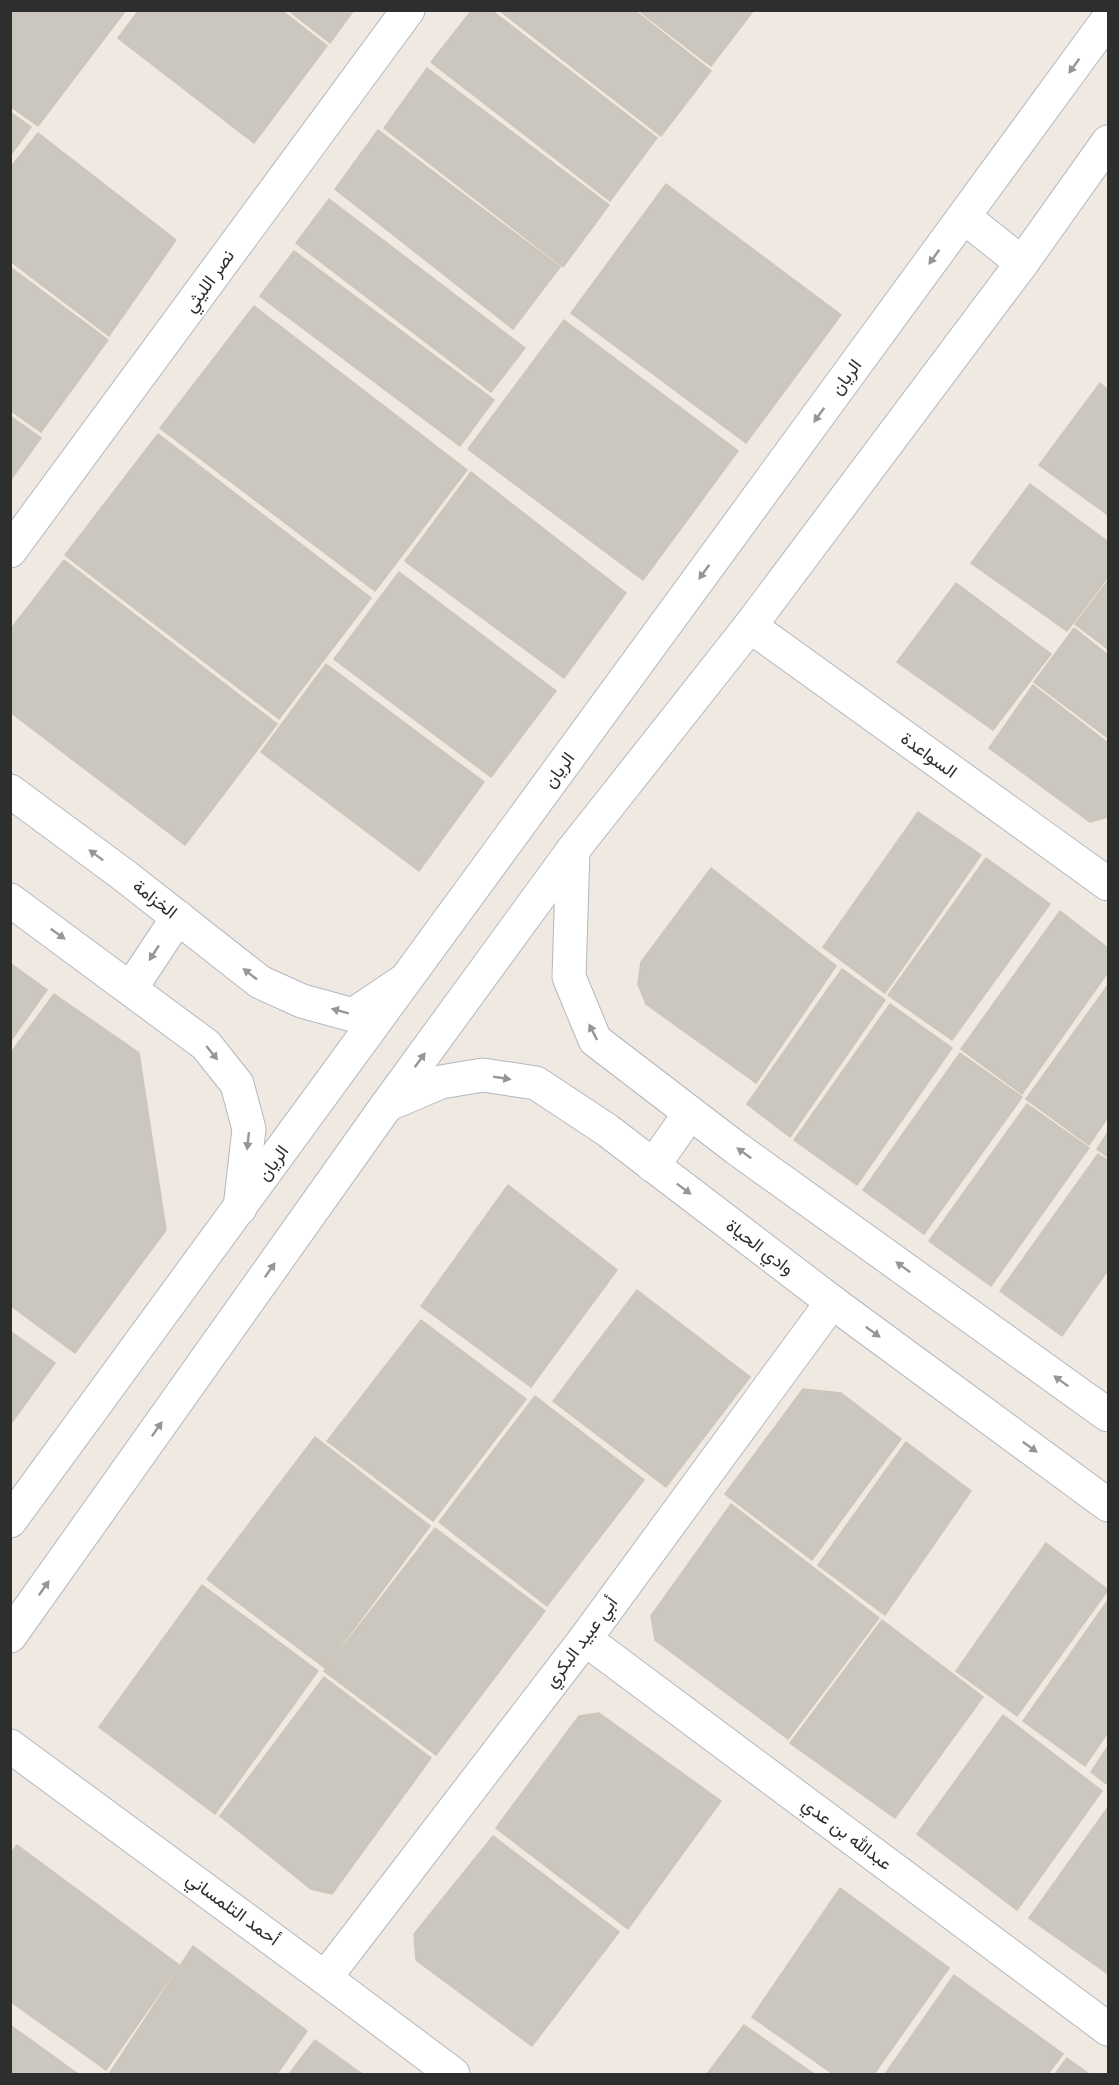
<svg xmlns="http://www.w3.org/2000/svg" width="1119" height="2085" font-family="Lato,Vazirmatn,sans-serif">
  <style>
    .building { fill: #cbc7bf; stroke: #cbc5ba; stroke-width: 1.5 }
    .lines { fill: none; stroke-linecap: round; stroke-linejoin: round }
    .street-casing { stroke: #b4b7c1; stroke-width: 35 }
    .secondary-casing { stroke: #b4b7c1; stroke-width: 35 }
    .street { stroke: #fff; stroke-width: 33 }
    .secondary { stroke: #fff; stroke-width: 33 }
    .oneway { fill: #969696 }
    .labels { text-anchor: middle; stroke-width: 4.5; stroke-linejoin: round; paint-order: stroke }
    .street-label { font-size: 18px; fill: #2e2e2e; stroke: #fff }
  </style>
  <rect width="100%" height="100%" fill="#efe9e1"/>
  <!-- building -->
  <g class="building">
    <path d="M10 10H126L38 126 10 106Z"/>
    <path d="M139 10H281L327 46 254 143 118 38Z"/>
    <path d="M288 10H354L330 43Z"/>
    <path d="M472 10H491L657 138 610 201 431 62Z"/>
    <path d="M499 10H634L711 71 661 136Z"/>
    <path d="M638 10H754L711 66Z"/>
    <path d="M427 68 609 205 563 267 384 128Z"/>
    <path d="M10 112 31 127 10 156Z"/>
    <path d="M378 130 560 267 513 329 335 189Z"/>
    <path d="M38 133 176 240 109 336 10 261V168Z"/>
    <path d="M666 184 841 315 746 443 571 313Z"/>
    <path d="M329 199 525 348 491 392 296 243Z"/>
    <path d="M294 251 494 400 460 446 260 296Z"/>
    <path d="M10 267 108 340 41 432 10 410Z"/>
    <path d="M254 306 467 470 375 591 160 428Z"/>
    <path d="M564 320 738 451 643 580 468 449Z"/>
    <path d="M1100 383 1108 390V515L1039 465Z"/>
    <path d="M10 416 41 438 10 481Z"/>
    <path d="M158 434 371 598 279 719 65 555Z"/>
    <path d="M471 472 626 593 564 678 405 561Z"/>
    <path d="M1030 484 1108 542V577L1067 631 971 563Z"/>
    <path d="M64 560 277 724 185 845 10 712V630Z"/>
    <path d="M399 572 556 691 491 777 334 659Z"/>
    <path d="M1108 581V649L1075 624Z"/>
    <path d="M956 583 1051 654 993 730 897 662Z"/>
    <path d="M1074 628 1108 655V738L1034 682Z"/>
    <path d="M326 664 484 782 419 871 261 752Z"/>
    <path d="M1033 685 1108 743V817L1090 822 989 748Z"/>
    <path d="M918 812 981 855 885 993 823 947Z"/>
    <path d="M986 858 1050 904 952 1040 888 995Z"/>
    <path d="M711 868 836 966 756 1083 646 1004 638 984 641 962Z"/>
    <path d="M1060 911 1108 948V972L1022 1094 961 1049Z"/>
    <path d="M10 963 47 990 10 1042Z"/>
    <path d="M842 969 885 1000 790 1137 747 1104Z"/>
    <path d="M1108 985V1117L1089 1145 1026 1099Z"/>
    <path d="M54 994 139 1053 166 1230 75 1353 10 1305V1054Z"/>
    <path d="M890 1004 952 1048 857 1185 794 1140Z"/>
    <path d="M960 1053 1022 1097 924 1234 863 1190Z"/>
    <path d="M1027 1104 1089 1148 991 1286 929 1241Z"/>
    <path d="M1108 1132V1157L1097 1149Z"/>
    <path d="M1098 1154 1108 1161V1270L1062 1336 1000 1291Z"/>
    <path d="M508 1185 617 1270 531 1387 421 1306Z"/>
    <path d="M637 1290 750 1377 666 1487 553 1401Z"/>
    <path d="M421 1320 526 1399 433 1521 327 1441Z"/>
    <path d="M10 1331 55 1363 10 1425Z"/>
    <path d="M803 1389 841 1393 901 1439 812 1560 725 1494Z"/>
    <path d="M535 1396 644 1480 547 1606 439 1522Z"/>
    <path d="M315 1437 430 1526 325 1668 207 1579Z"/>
    <path d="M906 1442 971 1491 885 1615 818 1565Z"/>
    <path d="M731 1504 879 1618 788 1739 655 1640 651 1616Z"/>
    <path d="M435 1528 545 1611 436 1755 324 1671Z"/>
    <path d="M1046 1543 1108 1590 1017 1716 956 1671Z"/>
    <path d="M202 1585 318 1671 215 1814 99 1727Z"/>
    <path d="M1108 1600V1732L1085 1766 1023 1721Z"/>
    <path d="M882 1620 983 1697 895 1818 790 1743Z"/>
    <path d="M324 1677 431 1758 332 1894 311 1889 220 1816Z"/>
    <path d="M599 1713 721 1801 628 1929 496 1828 579 1716Z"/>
    <path d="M1003 1715 1102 1791 1017 1910 917 1834Z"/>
    <path d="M1108 1746V1785L1091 1772Z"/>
    <path d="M1108 1807V1974L1029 1918Z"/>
    <path d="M493 1836 619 1932 532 2046 416 1960 414 1934Z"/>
    <path d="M17 1845 179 1965 106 2070 10 2001V1854Z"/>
    <path d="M840 1888 949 1968 874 2074H833L752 2017Z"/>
    <path d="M193 1946 307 2031 277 2074H109Z"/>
    <path d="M954 1975 1063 2054 1048 2074H885Z"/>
    <path d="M10 2025 78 2074H10Z"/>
    <path d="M744 2025 814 2074H707Z"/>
    <path d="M315 2040 362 2074H289Z"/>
    <path d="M1067 2058 1089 2074H1055Z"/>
  </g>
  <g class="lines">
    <defs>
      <g id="street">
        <path d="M10 551 408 10"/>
        <path d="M750 626 1108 884"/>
        <path d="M10 791 125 876 260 982 302 1001 353 1015 402 982"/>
        <path d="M573 850 569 977 595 1040 736 1148 1108 1415"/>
        <path d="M10 900 206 1045 237 1084 249 1129 240 1208"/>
        <path d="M131 988 178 917"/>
        <path d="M387 1105 441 1082 483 1075 536 1083 607 1130 832 1302 1108 1505"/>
        <path d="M653 1166 690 1113"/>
        <path d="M585 1639 1108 2029"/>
        <path d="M10 1746 325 1978 453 2074"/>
        <path d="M325 1978 585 1639 832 1302"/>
      </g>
      <g id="secondary">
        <path d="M964 217 1022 263"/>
        <path d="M10 1521 1108 19"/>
        <path d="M10 1636 387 1105 573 850 750 626 1022 263 1108 142"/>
      </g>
    </defs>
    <!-- street casing -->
    <use href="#street" class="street-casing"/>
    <!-- secondary casing -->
    <use href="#secondary" class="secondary-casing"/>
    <!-- street -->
    <use href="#street" class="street"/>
    <!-- secondary -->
    <use href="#secondary" class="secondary"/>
  </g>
  <!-- one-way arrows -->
  <defs><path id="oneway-solid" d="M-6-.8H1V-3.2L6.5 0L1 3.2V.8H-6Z" transform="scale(1.5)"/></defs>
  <g class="oneway">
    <use href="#oneway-solid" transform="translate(1074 66) rotate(126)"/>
    <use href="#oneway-solid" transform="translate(934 257) rotate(126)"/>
    <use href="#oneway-solid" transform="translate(819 415) rotate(126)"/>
    <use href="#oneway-solid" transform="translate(704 572) rotate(126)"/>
    <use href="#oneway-solid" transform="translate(96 855) rotate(-143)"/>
    <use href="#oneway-solid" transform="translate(58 934) rotate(36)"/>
    <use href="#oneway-solid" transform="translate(154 953) rotate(123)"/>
    <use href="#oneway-solid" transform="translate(250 974) rotate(-142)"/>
    <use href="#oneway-solid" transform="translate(340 1011) rotate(-165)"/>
    <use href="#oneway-solid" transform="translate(593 1032) rotate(-117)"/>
    <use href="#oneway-solid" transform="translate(212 1053) rotate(51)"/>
    <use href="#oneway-solid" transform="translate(420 1060) rotate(-54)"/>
    <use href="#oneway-solid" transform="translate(502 1078) rotate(9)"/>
    <use href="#oneway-solid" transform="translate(248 1141) rotate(96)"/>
    <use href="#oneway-solid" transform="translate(744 1153) rotate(-144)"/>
    <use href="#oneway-solid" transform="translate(684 1189) rotate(37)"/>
    <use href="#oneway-solid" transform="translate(903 1267) rotate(-144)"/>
    <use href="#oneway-solid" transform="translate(270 1270) rotate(-55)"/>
    <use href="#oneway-solid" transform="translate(873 1332) rotate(36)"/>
    <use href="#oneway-solid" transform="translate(1061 1381) rotate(-144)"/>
    <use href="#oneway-solid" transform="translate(157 1429) rotate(-55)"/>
    <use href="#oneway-solid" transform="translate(1030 1447) rotate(36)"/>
    <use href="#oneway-solid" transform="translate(44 1588) rotate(-55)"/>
  </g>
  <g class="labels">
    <!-- street labels -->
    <g class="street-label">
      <text transform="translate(209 281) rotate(-54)" y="6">نصر الليثي</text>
      <text transform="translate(846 377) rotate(-54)" y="6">الريان</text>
      <text transform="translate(929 755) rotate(36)" y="6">السواعدة</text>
      <text transform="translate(559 770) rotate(-54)" y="6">الريان</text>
      <text transform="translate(155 899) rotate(38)" y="6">الخزامة</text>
      <text transform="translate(273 1163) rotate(-54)" y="6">الريان</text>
      <text transform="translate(760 1247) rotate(37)" y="6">وادي الحياة</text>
      <text transform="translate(581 1642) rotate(-53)" y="6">أبي عبيد البكري</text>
      <text transform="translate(847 1834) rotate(37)" y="6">عبدالله بن عدي</text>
      <text transform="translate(233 1909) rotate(36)" y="6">أحمد التلمساني</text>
    </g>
  </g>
  <!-- border -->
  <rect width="1119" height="2085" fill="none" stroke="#2e2e2e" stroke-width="24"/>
</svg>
